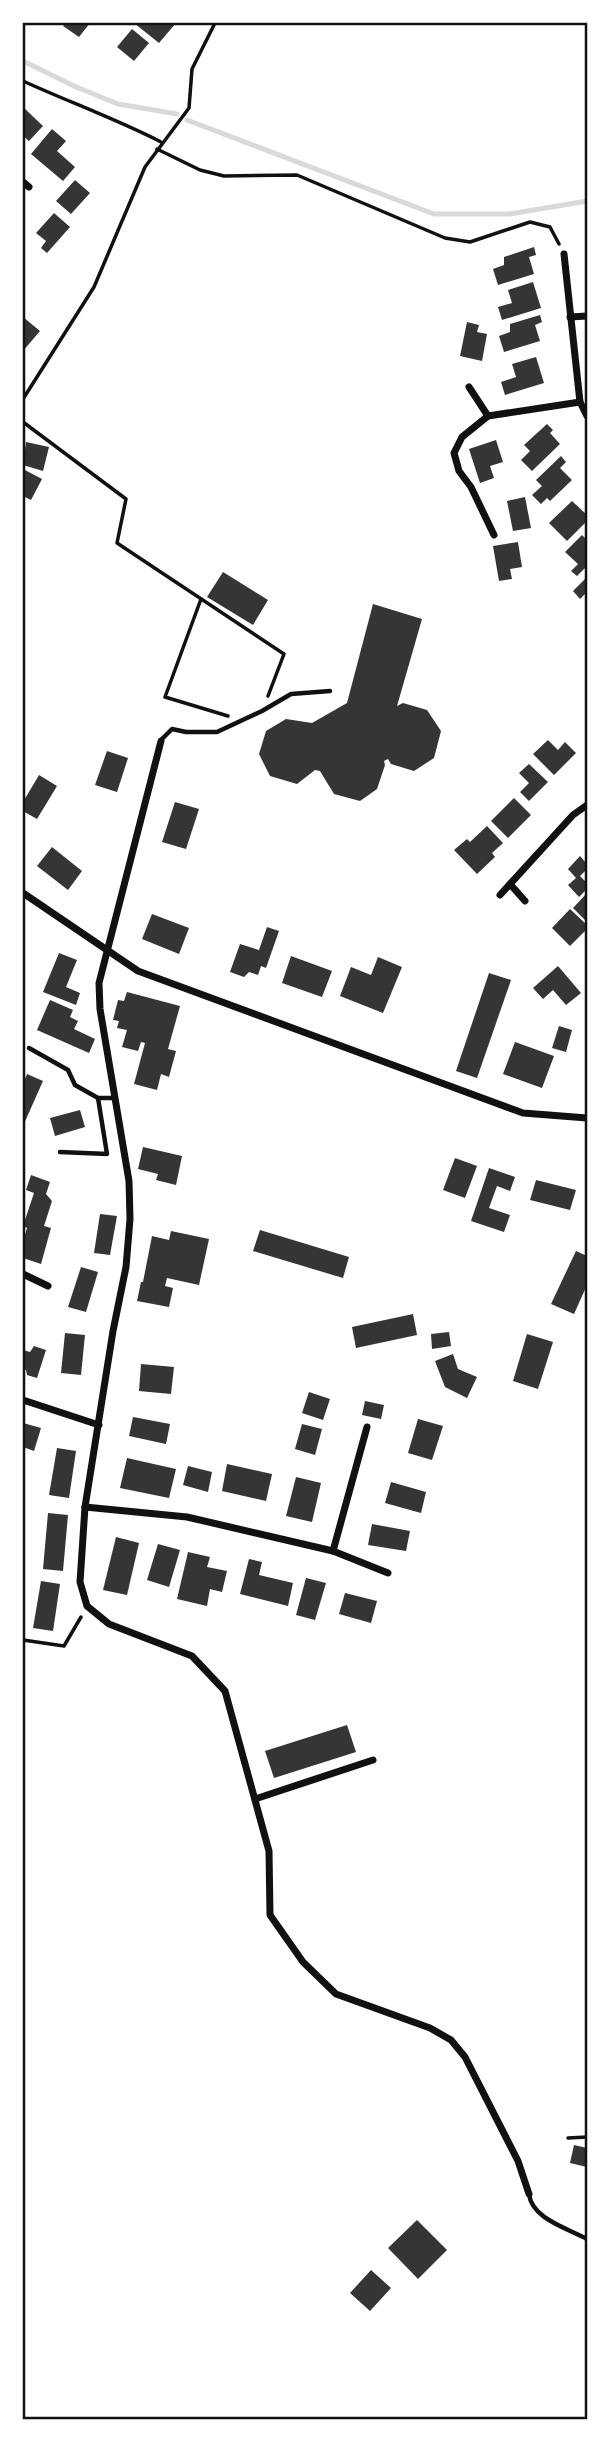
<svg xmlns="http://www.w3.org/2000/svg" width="610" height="2442" font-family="Mulish,sans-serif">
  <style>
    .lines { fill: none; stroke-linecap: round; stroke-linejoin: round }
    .stream { stroke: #d9d9d9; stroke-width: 5 }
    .building { fill: #353535 }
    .path { stroke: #111; stroke-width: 3.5 }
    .service { stroke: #111; stroke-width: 4.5 }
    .minor { stroke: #111; stroke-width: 7 }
    .neatline { fill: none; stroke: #111; stroke-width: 2.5 }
  </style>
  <rect width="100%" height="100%" fill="#fff"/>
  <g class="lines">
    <!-- stream -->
    <g class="stream">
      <path d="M23 61 74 86 118 104 177 114"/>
      <path d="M187 120 434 214H510L587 201"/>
    </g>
  </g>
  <!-- building -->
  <g class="building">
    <path d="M66 23H90L79 37 63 26Z"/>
    <path d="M134 23H176L159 43Z"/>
    <path d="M132 29 149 43 134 61 117 47Z"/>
    <path d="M23 107 43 126 29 141 23 136Z"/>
    <path d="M52 129 66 141 57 151 75 167 63 181 31 154Z"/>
    <path d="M75 180 90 193 71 214 56 201Z"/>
    <path d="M54 213 70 227 47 253 41 248 46 241 36 233Z"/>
    <path d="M534 247 536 255 529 257 534 274 498 285 493 269 504 265V257Z"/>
    <path d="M533 282 541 308 502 320 498 307 512 303 508 290Z"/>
    <path d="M540 315 542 322 535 325 540 341 504 352 499 336 510 332V324Z"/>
    <path d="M23 317 40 331 23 351Z"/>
    <path d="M467 322 479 325 477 332 487 334 482 361 460 356Z"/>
    <path d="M536 357 544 383 505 395 501 382 516 377 512 364Z"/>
    <path d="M547 424 553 430 550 433 560 444 532 471 521 460 530 451 524 445Z"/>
    <path d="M496 440 503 462 490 466 494 478 480 483 469 449Z"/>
    <path d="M26 442 49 447 43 471 23 465Z"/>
    <path d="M561 456 566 462 560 468 572 480 550 501 547 498 541 504 532 495 542 486 536 480Z"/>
    <path d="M23 469 42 479 31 500 23 496Z"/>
    <path d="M525 497 531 528 513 531 507 501Z"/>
    <path d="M572 501 587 515V521L567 541 549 523Z"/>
    <path d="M582 535 587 540V566L577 576 571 571 578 564 565 552Z"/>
    <path d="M518 542 522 567 510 569 512 579 499 581 493 546Z"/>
    <path d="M223 572 268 600 253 625 207 597Z"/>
    <path d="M587 577V592L580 599 573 591Z"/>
    <path d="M373 604 422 619 397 706 403 703 427 710 441 731 434 758 414 771 391 764 388 759 384 761 385 765 377 789 360 801 334 794 320 771 315 770 297 784 270 776 259 754 266 731 286 719 312 723 347 703Z"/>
    <path d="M548 740 558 750 565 742 576 753 554 775 533 754Z"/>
    <path d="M107 751 128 758 117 792 95 785Z"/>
    <path d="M529 764 548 782 529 801 520 792 529 783 519 773Z"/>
    <path d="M39 775 57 786 37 819 23 811V802Z"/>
    <path d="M514 798 531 815 508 838 491 821Z"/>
    <path d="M175 802 199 809 186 849 162 842Z"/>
    <path d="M487 826 503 843 492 853 495 857 477 874 454 850 467 839 470 842Z"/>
    <path d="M52 847 82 871 68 890 37 866Z"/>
    <path d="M580 856 587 864V869L580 876 587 883V889L579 897 568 885 576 878 568 869Z"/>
    <path d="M587 893V922L573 908Z"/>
    <path d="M570 909 587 925V929L570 946 552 928Z"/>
    <path d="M152 914 189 928 179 954 142 939Z"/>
    <path d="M267 927 279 931 266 968 261 966 258 975 249 972 244 977 230 972 240 944 259 950Z"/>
    <path d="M59 953 77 960 66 987 80 993 76 1005 43 992Z"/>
    <path d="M291 956 332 971 322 997 282 983Z"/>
    <path d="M378 957 402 967 383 1013 340 996 351 967 371 975Z"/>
    <path d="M558 966 581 993 566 1005 553 990 543 999 533 988Z"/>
    <path d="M489 973 511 980 477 1078 456 1071Z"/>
    <path d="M127 992 180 1006 168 1049 176 1051 169 1077 161 1074 157 1090 134 1084 145 1043 141 1042 138 1051 122 1047 127 1030 117 1028 119 1021 113 1020 118 1000 124 1001Z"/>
    <path d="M50 1000 73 1010 70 1017 78 1021 74 1029 95 1039 89 1053 37 1030Z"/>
    <path d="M559 1026 572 1030 566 1052 552 1048Z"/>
    <path d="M515 1042 554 1056 542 1088 503 1074Z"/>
    <path d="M27 1074 43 1081 23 1126V1084Z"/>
    <path d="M80 1110 85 1127 55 1136 50 1118Z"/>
    <path d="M143 1147 182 1156 176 1185 156 1180 158 1174 138 1169Z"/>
    <path d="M455 1158 477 1166 465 1198 443 1190Z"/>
    <path d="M489 1168 515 1177 510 1191 497 1186 489 1208 510 1215 504 1232 471 1221Z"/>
    <path d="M31 1175 50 1182 46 1194 52 1201 44 1226 51 1228 41 1264 23 1258V1241L27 1228 23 1226 34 1193 26 1190Z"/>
    <path d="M536 1180 576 1190 570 1210 530 1200Z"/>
    <path d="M100 1214 117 1216 110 1255 94 1253Z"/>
    <path d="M260 1230 349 1257 343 1278 253 1251Z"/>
    <path d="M171 1231 209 1239 199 1285 167 1278 165 1286 173 1288 169 1307 137 1301 141 1282H143L152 1236 169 1240Z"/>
    <path d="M576 1251 587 1256V1285L574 1314 551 1304Z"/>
    <path d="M81 1267 98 1272 86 1312 68 1307Z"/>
    <path d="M413 1314 417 1335 356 1348 352 1327Z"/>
    <path d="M449 1332 451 1346 432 1349 431 1334Z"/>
    <path d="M65 1333 85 1335 81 1375 61 1373Z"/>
    <path d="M527 1334 553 1342 538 1389 513 1381Z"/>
    <path d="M34 1346 46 1350 37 1378 27 1375 26 1370 23 1369V1350L30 1352Z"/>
    <path d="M453 1354 458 1369 477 1377 467 1398 445 1387 435 1361Z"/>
    <path d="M141 1364 174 1367 171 1394 139 1391Z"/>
    <path d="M309 1392 330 1399 323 1420 302 1413Z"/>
    <path d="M365 1401 384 1405 381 1419 362 1415Z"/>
    <path d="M133 1417 170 1424 166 1444 129 1436Z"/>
    <path d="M418 1419 443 1426 432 1460 408 1453Z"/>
    <path d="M23 1423 41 1428 34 1451 23 1447Z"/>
    <path d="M302 1424 322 1429 315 1455 295 1449Z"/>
    <path d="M57 1448 76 1451 69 1498 49 1495Z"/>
    <path d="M127 1458 176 1469 169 1498 120 1488Z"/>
    <path d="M227 1464 272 1474 266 1501 222 1491Z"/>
    <path d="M188 1466 212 1472 208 1492 183 1485Z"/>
    <path d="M296 1477 321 1483 312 1522 286 1516Z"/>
    <path d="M391 1482 426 1492 421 1513 385 1503Z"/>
    <path d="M48 1513 68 1515 63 1571 43 1569Z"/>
    <path d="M372 1524 410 1531 406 1551 368 1545Z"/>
    <path d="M116 1537 139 1543 127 1595 103 1590Z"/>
    <path d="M158 1544 180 1550 169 1587 147 1580Z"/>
    <path d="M188 1552 210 1557 207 1567 227 1571 222 1592 210 1589 207 1606 177 1599Z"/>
    <path d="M249 1559 262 1562 259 1575 293 1583 288 1606 240 1594Z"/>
    <path d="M306 1578 326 1583 315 1620 296 1615Z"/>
    <path d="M41 1581 60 1584 53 1631 33 1628Z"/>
    <path d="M345 1593 377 1601 371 1623 339 1614Z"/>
    <path d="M347 1725 356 1752 274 1778 265 1751Z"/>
    <path d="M574 2145 587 2148V2167L570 2163Z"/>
    <path d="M417 2220 447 2250 418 2279 388 2248Z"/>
    <path d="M371 2270 391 2288 370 2311 350 2293Z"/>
  </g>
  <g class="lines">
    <!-- path -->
    <g class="path">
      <path d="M23 81C69 102 116 119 161 142"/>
      <path d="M157 149 200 170 224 176 297 175 445 238 470 242 530 222 550 227 559 244"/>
      <path d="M23 399 94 287 145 167 189 108 192 69 215 23"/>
      <path d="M23 422 126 499 117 543 284 654 268 696"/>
      <path d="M201 599 165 697 228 716"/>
      <path d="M23 1640 64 1646 81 1617"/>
      <path d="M568 2138 587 2137"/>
    </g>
    <!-- service -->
    <g class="service">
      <path d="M161 740 172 729 186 732H217L262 711 291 694 330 691"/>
      <path d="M29 1048 68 1070 75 1085 98 1098H114"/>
      <path d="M60 1152 107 1154 98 1098"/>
      <path d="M529 2194C532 2219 567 2228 587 2239"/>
    </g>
    <!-- minor -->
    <g class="minor">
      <path d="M23 182 29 187"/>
      <path d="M564 254 580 402 587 416"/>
      <path d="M570 317 587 316"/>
      <path d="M469 387 488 416"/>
      <path d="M494 535 471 487 459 471 454 453 462 437 488 416 580 402"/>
      <path d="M161 741 99 983 100 1009 129 1181 130 1219 126 1267 113 1331 85 1507 80 1582 87 1606 109 1624 192 1656 225 1691 269 1851 270 1915 303 1962 336 1994 430 2028 451 2040 465 2057 518 2161 529 2194"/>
      <path d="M510 884 525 901"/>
      <path d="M23 893 138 971 523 1113 587 1118"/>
      <path d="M500 895 573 815 587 805"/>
      <path d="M23 1274 48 1286"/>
      <path d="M23 1400 99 1425"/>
      <path d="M85 1507 187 1517 333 1551 388 1573"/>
      <path d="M333 1551 367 1427"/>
      <path d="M255 1799 373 1760"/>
    </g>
  </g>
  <!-- border -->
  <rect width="610" height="2442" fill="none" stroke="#ffffff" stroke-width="49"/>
  <rect x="24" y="24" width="562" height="2394" class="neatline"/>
</svg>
